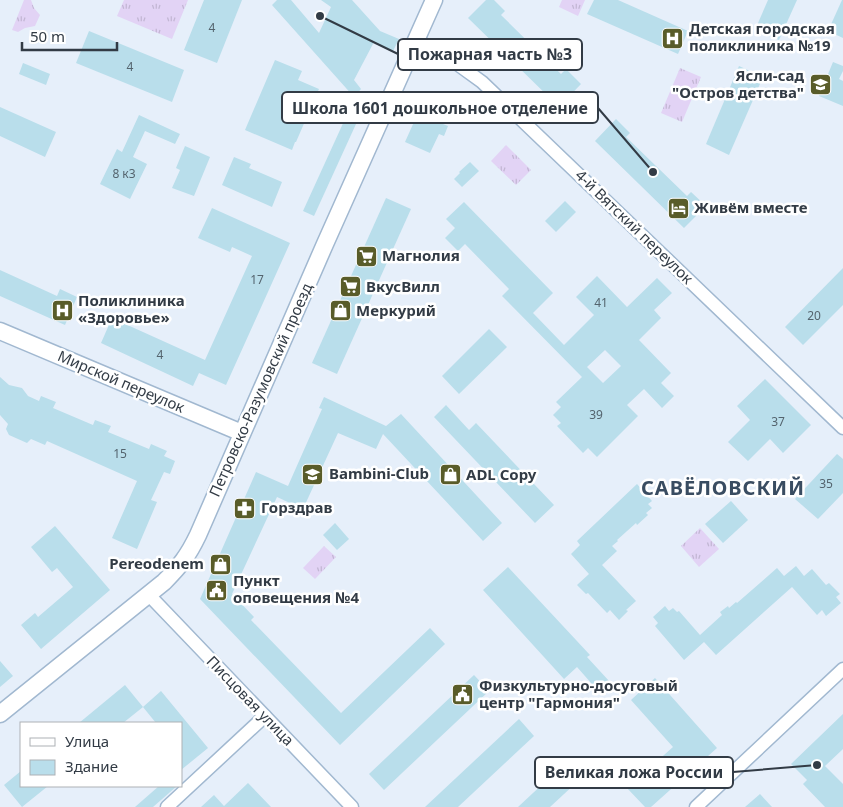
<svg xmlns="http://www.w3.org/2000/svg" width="843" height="807" font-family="'Noto Sans',sans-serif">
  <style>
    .grass { fill: url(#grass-tufts) }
    .building { fill: #b9deeb; fill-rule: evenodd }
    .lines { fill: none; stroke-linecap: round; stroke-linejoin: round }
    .minor-casing { stroke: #a1b8d0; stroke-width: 15 }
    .tertiary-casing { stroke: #a1b8d0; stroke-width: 19 }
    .minor { stroke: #fff; stroke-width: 12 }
    .tertiary { stroke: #fff; stroke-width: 16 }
    .labels { text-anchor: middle; stroke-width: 5; stroke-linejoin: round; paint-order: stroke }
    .number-label { font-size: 12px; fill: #54646e }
    .poi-label { font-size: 15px; font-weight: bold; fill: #323b45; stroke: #fff; text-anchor: start }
    .street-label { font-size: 15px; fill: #323b45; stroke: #fff }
    .district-label { font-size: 20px; font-weight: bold; letter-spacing: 1px; fill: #394c61; stroke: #fff }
    .leader { fill: none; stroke: #323b45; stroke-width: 2 }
    .callout-dot { fill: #323b45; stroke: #fff; stroke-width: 2 }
    .callout { fill: #fff; stroke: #323b45; stroke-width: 2 }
    .callout-label { font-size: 16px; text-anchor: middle; font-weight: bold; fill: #323b45 }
  </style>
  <defs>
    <pattern id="grass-tufts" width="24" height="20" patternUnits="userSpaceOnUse" patternTransform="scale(1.25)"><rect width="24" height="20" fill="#e2d3f5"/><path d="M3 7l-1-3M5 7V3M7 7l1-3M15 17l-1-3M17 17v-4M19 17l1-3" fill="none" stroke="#c2b6d3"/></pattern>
  </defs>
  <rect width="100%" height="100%" fill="#e6effa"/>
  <!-- grass -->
  <g class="grass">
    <path d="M24 0H31L34 8 40 15 35 26 25 28 18 32 12 30Z"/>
    <path d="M124 0H188L172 39 117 16Z"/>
    <path d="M562 0H585L578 16 559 7Z"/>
    <path d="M680 68 701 77 682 122 661 113Z"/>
    <path d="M506 145 531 170 516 185 491 161Z"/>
    <path d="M700 528 719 549 699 567 681 546Z"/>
    <path d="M324 546 336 557 315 579 303 568Z"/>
  </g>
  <!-- building -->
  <g class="building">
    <path d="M204 0H242L217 63 184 50Z"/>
    <path d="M277 0H291L319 33 331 7 321 0H352L380 31 399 39 393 51 374 42 354 80 361 89 354 97 272 5Z"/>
    <path d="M486 0H494L505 11 501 15 561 74 566 69 581 84 559 107 468 18Z"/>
    <path d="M594 0H618L688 31 678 54 587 14Z"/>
    <path d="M768 0H797L779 40 755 30Z"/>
    <path d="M842 0H843V38L828 31Z"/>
    <path d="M89 31 184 70 172 102 76 63Z"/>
    <path d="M275 60 302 71 298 80 319 89 296 142H295L292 150 245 130Z"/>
    <path d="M833 62 843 66V71L839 79 843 81V106L819 96Z"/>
    <path d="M23 63 50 74 46 85 19 74Z"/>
    <path d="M739 66 763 77 729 155 706 144Z"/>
    <path d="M427 93 452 104 443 124 448 126 444 136 439 134 430 153 405 142Z"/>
    <path d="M0 107 56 132 45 157 0 136Z"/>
    <path d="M139 115 180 134 175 144 145 131 133 157 147 164 130 199 100 184 117 149 122 152Z"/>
    <path d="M345 119 356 124 314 216 303 211Z"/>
    <path d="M616 119 630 133 626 137 687 196 691 192 706 206 684 228 595 141Z"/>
    <path d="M185 146 210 157 194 196 172 188 180 170 176 168Z"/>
    <path d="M234 157 251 164 249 168 282 182 272 207 222 185Z"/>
    <path d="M470 162 479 171 462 187 454 179 460 173 459 172Z"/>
    <path d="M386 198 411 209 337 374 312 363Z"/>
    <path d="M565 201 576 212 556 232 545 221Z"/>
    <path d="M464 202 553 293 533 313 564 345 594 315 576 297 597 276 627 307 657 278 672 293 654 310 661 318 639 340 671 373 661 383 674 396 662 408 644 389 627 405 638 416 597 457 588 448 583 453 557 426 561 423 553 415 561 407 556 402 582 377 502 296 509 289 465 244 458 251 445 238 455 228 446 219ZM605 350 621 366 603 383 587 367Z"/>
    <path d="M212 208 290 243 226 385 199 373 193 386 101 343 112 318 205 360 252 256 232 247 230 252 198 238Z"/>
    <path d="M843 268V305L803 345 785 327Z"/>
    <path d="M0 270 57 296 60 289 77 297 65 325 0 296Z"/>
    <path d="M489 329 507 347 459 394 442 376Z"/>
    <path d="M0 377 9 385 22 388 28 396 39 401 41 396 56 402 53 408 93 425 95 420 111 426 108 432 149 449 151 444 167 451 164 456 175 461 170 474 164 472 151 500 157 502 137 549 112 538 137 481 47 441 45 445 31 439 27 443 9 435 6 429 8 424 0 415Z"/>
    <path d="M765 379 811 425 783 453 770 439 748 461 728 442 750 420 737 406Z"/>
    <path d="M324 397 386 426 401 414 502 523 483 541 383 434 376 449 338 433 303 509 277 497 232 594 254 617 251 620 341 713 430 628 445 644 340 745 200 599 256 472 288 486 322 409 319 408Z"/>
    <path d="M446 405 469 430 476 423 554 505 535 523 434 417Z"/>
    <path d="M837 454 843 459V493L818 519 795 499Z"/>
    <path d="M637 484 652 501 648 504 652 508 646 513 648 515 637 525 636 523 617 540 618 541 612 546 617 551 602 565 636 601 626 610 628 611 619 620 610 610 607 613 588 593 586 594 577 585 589 574 571 554 580 545 577 541Z"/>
    <path d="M731 501 748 520 723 543 705 524Z"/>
    <path d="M335 523 349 539 337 550 323 535Z"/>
    <path d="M55 526 110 590 41 649 21 625 35 613 38 617 73 587 57 568 52 572 31 547Z"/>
    <path d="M796 566 804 576 812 569 826 585 829 583 840 594 836 597 841 603 826 616 822 610 817 615 792 587 716 655 704 642 684 660 655 626 658 623 653 617 665 606 669 611 673 608 677 612 679 611 700 635 722 615 720 612 728 606 729 608 736 602 737 603 777 568 784 576Z"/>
    <path d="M508 567 590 655 587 657 610 682 599 692 577 667 564 679 483 590Z"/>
    <path d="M0 661 13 676 0 687Z"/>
    <path d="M474 675 489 691 384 790 369 774Z"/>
    <path d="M655 678 717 748 651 807H645L627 788 673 747 631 700Z"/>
    <path d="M125 685 143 707 123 723H79Z"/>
    <path d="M161 691 208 748 181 770V723H156L143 707Z"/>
    <path d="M843 714V749L825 766 843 784V807H825L803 784 807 780 791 764Z"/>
    <path d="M519 719 534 736 458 807H425Z"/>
    <path d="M562 766 577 782 550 807H518Z"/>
    <path d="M21 771V786H48L22 807 4 785Z"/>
    <path d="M248 783 271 807H201L214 795 224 806Z"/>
    <path d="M159 786H177L153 807H135Z"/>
    <path d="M760 794 772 807H745Z"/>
  </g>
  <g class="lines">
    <defs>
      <g id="minor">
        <path d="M416 41 439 51 460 66 482 82 843 428"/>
        <path d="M148 594 352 807"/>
        <path d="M167 807 265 716"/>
        <path d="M696 807 843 669"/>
      </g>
      <g id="tertiary">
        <path d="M0 331 242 433"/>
        <path d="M0 714 164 582C180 566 188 556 198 535L325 244 434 0"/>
      </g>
    </defs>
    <!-- minor casing -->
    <use href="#minor" class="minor-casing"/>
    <!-- tertiary casing -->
    <use href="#tertiary" class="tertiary-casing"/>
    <!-- minor -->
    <use href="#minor" class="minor"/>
    <!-- tertiary -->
    <use href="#tertiary" class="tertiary"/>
  </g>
  <!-- icons -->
  <defs>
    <symbol id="hospital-square" viewBox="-11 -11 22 22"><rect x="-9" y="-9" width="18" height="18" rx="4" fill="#595c29" stroke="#fff"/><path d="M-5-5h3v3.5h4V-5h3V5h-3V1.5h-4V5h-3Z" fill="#fff"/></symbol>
    <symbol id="school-square" viewBox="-11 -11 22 22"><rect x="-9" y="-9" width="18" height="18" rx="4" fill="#595c29" stroke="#fff"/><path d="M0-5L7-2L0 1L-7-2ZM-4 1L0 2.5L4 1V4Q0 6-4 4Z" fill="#fff"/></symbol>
    <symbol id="hotel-square" viewBox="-11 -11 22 22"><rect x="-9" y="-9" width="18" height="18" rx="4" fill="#595c29" stroke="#fff"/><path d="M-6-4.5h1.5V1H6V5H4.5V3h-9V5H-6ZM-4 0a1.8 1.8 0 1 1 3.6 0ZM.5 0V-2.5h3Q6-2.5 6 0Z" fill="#fff"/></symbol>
    <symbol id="supermarket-square" viewBox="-11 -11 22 22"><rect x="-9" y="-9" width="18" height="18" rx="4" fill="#595c29" stroke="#fff"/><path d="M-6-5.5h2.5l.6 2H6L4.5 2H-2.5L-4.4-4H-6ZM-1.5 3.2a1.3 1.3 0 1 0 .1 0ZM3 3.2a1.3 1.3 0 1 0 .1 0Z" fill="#fff"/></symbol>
    <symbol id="shop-square" viewBox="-11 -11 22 22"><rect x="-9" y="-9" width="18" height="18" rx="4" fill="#595c29" stroke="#fff"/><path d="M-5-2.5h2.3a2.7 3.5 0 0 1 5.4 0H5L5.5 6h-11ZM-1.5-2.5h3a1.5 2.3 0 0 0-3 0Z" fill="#fff"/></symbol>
    <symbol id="pharmacy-square" viewBox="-11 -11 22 22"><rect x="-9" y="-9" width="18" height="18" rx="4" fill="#595c29" stroke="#fff"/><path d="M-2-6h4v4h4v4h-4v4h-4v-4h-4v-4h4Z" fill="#fff"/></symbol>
    <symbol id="civic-square" viewBox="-11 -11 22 22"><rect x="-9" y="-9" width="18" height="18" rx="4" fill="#595c29" stroke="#fff"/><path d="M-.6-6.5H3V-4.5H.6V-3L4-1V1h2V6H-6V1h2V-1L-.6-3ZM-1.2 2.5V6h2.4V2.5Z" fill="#fff"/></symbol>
  </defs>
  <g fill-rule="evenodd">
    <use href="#hospital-square" x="660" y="26" width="25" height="25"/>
    <use href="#school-square" x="808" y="72" width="25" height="25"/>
    <use href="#hotel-square" x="666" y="196" width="25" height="25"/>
    <use href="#supermarket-square" x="354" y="244" width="25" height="25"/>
    <use href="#supermarket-square" x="338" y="274" width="25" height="25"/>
    <use href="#hospital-square" x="50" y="298" width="25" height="25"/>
    <use href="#shop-square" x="328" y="298" width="25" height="25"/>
    <use href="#school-square" x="300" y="462" width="25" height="25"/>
    <use href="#shop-square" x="438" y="462" width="25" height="25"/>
    <use href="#pharmacy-square" x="232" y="496" width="25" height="25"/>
    <use href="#shop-square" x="208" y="552" width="25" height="25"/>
    <use href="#civic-square" x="204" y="578" width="25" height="25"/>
    <use href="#civic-square" x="450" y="682" width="25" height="25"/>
  </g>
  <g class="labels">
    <!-- number labels -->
    <g class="number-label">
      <text x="212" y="32">4</text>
      <text x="130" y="71">4</text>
      <text x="124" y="178">8 к3</text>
      <text x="257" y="284">17</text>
      <text x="601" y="307">41</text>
      <text x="814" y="320">20</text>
      <text x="160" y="359">4</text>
      <text x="596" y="419">39</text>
      <text x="778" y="426">37</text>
      <text x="120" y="458">15</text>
      <text x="826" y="488">35</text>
    </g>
    <!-- poi labels -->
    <g class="poi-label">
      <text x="689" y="34">Детская городская<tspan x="689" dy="17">поликлиника №19</tspan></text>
      <text x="804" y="81" text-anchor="end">Ясли-сад<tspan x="804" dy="17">"Остров детства"</tspan></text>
      <text x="694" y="213">Живём вместе</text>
      <text x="382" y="261">Магнолия</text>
      <text x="366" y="292">ВкусВилл</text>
      <text x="78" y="306">Поликлиника<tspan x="78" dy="17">«Здоровье»</tspan></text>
      <text x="356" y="316">Меркурий</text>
      <text x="329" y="479">Bambini-Club</text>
      <text x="466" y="480">ADL Copy</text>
      <text x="261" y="513">Горздрав</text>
      <text x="204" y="569" text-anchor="end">Pereodenem</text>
      <text x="233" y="586">Пункт<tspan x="233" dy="17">оповещения №4</tspan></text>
      <text x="479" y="691">Физкультурно-досуговый<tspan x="479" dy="17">центр "Гармония"</tspan></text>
    </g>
    <!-- street labels -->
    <g class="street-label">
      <text transform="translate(634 227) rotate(44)" y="5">4-й Вятский переулок</text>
      <text transform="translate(121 382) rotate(23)" y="5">Мирской переулок</text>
      <text transform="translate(261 390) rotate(-66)" y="5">Петровско-Разумовский проезд</text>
      <text transform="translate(250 701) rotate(46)" y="5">Писцовая улица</text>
    </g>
    <!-- district labels -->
    <g class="district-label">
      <text x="723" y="495">САВЁЛОВСКИЙ</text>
    </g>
  </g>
  <!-- callouts -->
  <path class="leader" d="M320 16L398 54M653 172L598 108M817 765L733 772"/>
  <g class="callout-dot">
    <circle cx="320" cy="16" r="5"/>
    <circle cx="653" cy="172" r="5"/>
    <circle cx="817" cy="765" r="5"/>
  </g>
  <g class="callout">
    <rect x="398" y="39" width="184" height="31" rx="5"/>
    <rect x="282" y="92" width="316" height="31" rx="5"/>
    <rect x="535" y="757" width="198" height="31" rx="5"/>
  </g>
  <g class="callout-label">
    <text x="490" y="60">Пожарная часть №3</text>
    <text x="440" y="114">Школа 1601 дошкольное отделение</text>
    <text x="634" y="778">Великая ложа России</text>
  </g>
  <!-- legend -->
  <rect x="20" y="722" width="162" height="65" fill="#ffffff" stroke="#adb1b5"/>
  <rect x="30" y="738" width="25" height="8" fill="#ffffff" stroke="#adb1b5"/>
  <text x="65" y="747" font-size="15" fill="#323b45">Улица</text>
  <rect x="30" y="760" width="25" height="15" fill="#b9deeb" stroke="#adb1b5"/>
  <text x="65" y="772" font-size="15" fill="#323b45">Здание</text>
  <!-- scale -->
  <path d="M22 42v8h95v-8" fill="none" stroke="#323b45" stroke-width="2.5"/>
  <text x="30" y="42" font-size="15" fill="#323b45" stroke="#ffffff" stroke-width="4" paint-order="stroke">50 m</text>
</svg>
